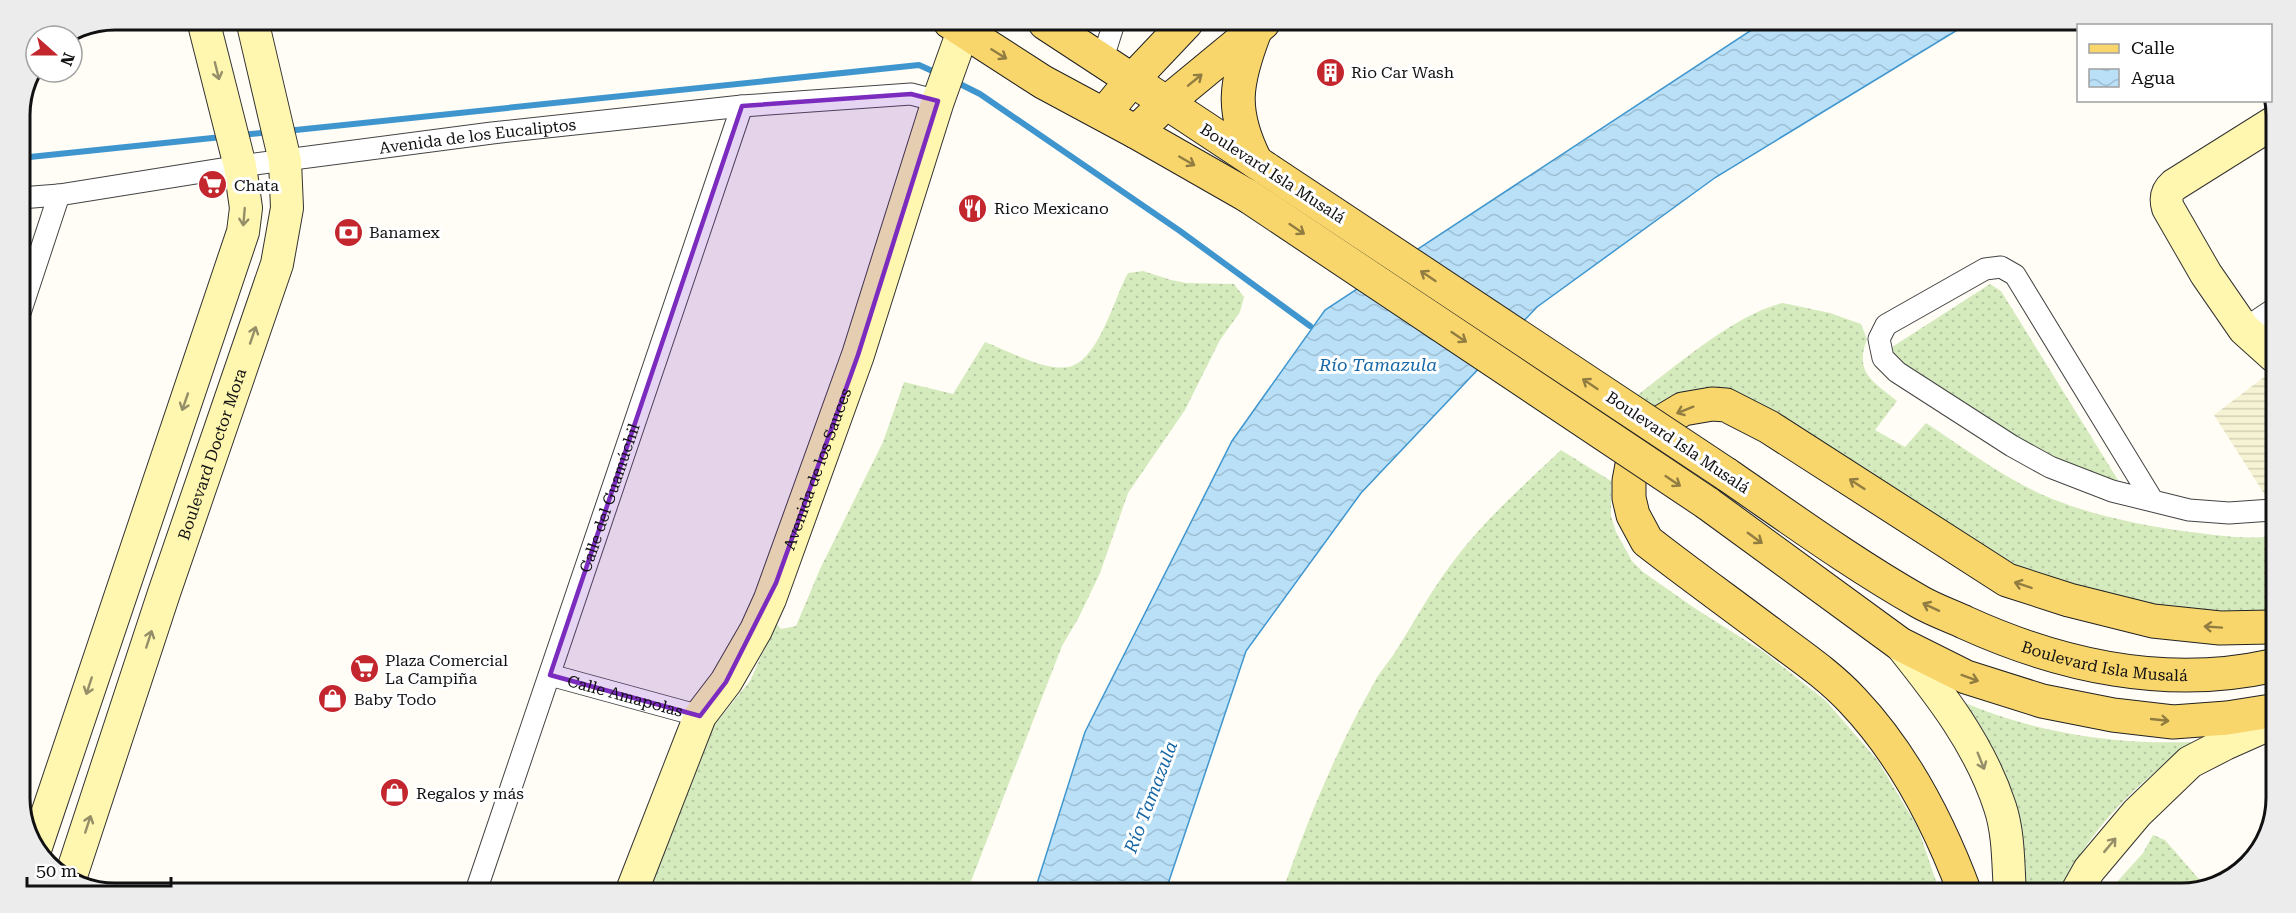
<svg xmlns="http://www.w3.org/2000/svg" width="2296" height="913" font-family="'Roboto Serif',serif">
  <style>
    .farmland { fill: url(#farmland-rules) }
    .grass { fill: url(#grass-dots) }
    .water { fill: url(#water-waves); stroke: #3f96cf; stroke-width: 1.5 }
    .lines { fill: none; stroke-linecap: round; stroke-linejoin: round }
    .stream { stroke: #3f96cf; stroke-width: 6 }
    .street-casing { stroke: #444; stroke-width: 23 }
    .secondary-casing { stroke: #333; stroke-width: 34 }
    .primary-casing { stroke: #222; stroke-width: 35 }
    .street { stroke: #fff; stroke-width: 21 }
    .secondary { stroke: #fff6b0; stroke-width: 32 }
    .primary { stroke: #f9d66b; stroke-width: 33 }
    .primary-bridge-casing { stroke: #222; stroke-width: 35; stroke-linecap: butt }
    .primary-bridge { stroke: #f9d66b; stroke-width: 33 }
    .oneway { stroke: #917d42 }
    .oneway2 { stroke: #948f68 }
    .marked { fill: #7b2cbf; fill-opacity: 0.2; stroke: #7b2cbf; stroke-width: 4.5; stroke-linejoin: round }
    .labels { text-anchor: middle; stroke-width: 6; stroke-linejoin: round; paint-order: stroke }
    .poi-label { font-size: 16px; fill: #111; stroke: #fff; text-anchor: start }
    .street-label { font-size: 16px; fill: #111; stroke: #fff }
    .water-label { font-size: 18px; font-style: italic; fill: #1768a6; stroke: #fff }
    .rim { fill: none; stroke: #111; stroke-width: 3 }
  </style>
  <defs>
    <pattern id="farmland-rules" width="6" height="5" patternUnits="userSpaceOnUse" patternTransform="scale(1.5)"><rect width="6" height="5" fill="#f6f3d4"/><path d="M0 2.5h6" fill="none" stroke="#d2cfb5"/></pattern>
    <pattern id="grass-dots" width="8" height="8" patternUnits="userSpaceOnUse" patternTransform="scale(1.5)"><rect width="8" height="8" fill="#d5ebbd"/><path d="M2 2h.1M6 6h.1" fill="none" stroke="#b6c8a1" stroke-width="1.8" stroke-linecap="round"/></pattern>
    <pattern id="water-waves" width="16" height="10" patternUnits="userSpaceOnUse" patternTransform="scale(1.5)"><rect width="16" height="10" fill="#b9e0f7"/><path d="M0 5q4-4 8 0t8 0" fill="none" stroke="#9ebfd3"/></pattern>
  </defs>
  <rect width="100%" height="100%" fill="#fffdf5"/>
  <!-- farmland -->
  <path class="farmland" d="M2272 371 2273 493 2265 495 2214 415Z"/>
  <!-- grass -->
  <g class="grass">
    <path d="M1143 271 1171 280 1186 283 1234 284 1244 297 1240 312 1220 340 1185 410 1128 493 1100 573 1079 617 1062 646 968 889 646 888 698 740 720 718 750 681 776 623 781 629 796 626 820 569 883 442 904 382 953 394 985 342C1003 349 1022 359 1040 364 1049 367 1064 369 1072 366 1100 356 1114 298 1128 273Z"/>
    <path d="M1990 284 2001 291 2126 493 2092 482 1927 391 1889 349Z"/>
    <path d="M1783 303 1830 313 1861 324 1867 339C1854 373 1873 381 1897 401L1875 430 1905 447 1926 423C1964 448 2001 476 2043 495 2089 515 2140 525 2190 532 2216 535 2245 540 2272 536L2271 617 2212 619 2039 584 1744 404 1652 417 1631 400C1671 370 1736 313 1783 303Z"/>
    <path d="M1561 450 1611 481V516L1616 532 1632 561 1643 572 1696 609 1764 652 1826 701 1878 761 1918 828 1940 893 1283 890C1308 819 1337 748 1374 683 1380 671 1390 661 1397 649 1417 617 1435 584 1459 554 1489 516 1525 484 1561 450Z"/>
    <path d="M1937 690C2017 730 2104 745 2193 742 2135 785 2091 827 2058 893H2017L2014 857Z"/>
    <path d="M2153 835 2165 840 2205 886 2181 893H2107L2143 853Z"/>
  </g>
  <!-- water -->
  <path class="water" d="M1759 25 1964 26 1716 177 1537 307 1361 493 1246 651 1166 890H1035L1085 732 1232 441 1325 310Z"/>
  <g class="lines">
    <!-- stream -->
    <g class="stream">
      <path d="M954 81 980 94 1180 231 1310 326"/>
      <path d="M286 131 919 65 939 74"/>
      <path d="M241 135 270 132"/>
      <path d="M20 158 222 137"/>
    </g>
    <defs>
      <g id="street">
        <path d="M1102 61 1114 23"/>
        <path id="s1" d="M20 198 59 195 240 166 492 133 742 106 911 94 938 101"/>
        <path d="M20 313 59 195"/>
        <path d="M2244 329 2274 309"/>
        <path d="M2153 501 2015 275 2001 267 1985 269 1886 325 1879 339 1883 358 1897 372 2012 446 2050 467 2112 491 2189 510 2229 513 2272 510"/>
        <path id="s2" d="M550 675 700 716"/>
        <path id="s3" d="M477 888 742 106"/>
      </g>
      <g id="secondary">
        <path d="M2274 356 2244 329 2206 274 2168 208C2165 198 2166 192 2174 185L2276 121"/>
        <path d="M1900 644C1940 694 1980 745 2000 807 2009 834 2008 865 2010 893"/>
        <path d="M36 847 243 232 246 208 240 166 203 20"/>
        <path id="s4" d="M70 879 164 593 277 264 287 208 285 161 252 20"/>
        <path id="s5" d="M633 888 700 716 726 682 756 630 770 599 858 355 938 101 963 31"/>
        <path d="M2076 893 2089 870 2137 813 2190 762 2225 744 2270 724"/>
      </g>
      <g id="primary">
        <path d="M950 22 1043 82 1136 132 1166 103 1263 23"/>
        <path d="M1045 23 1132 80 1186 23"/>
        <path d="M1255 31C1235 83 1230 111 1256 162"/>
        <path d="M1104 114 1132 80 1268 170"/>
        <path d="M1136 132 1248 196"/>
        <path id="s6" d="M1726 474C1790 518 1853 564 1920 602 1934 610 1951 616 1966 623 2061 666 2167 689 2271 666"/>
        <path d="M1707 503 1900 644 1966 677 2042 701 2113 715 2173 722 2227 718 2271 711"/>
        <path d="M1965 893C1939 823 1904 755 1853 701 1829 675 1799 655 1771 634 1730 603 1688 573 1647 541L1633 515 1629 498V481L1632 465 1646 436 1658 424 1683 409 1712 404 1726 405 1769 427 2007 580 2069 600 2153 621 2220 628 2271 627"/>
      </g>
    </defs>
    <!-- street casing -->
    <use href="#street" class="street-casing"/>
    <!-- secondary casing -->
    <use href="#secondary" class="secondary-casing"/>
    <!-- primary casing -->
    <use href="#primary" class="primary-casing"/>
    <!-- street -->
    <use href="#street" class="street"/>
    <!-- secondary -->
    <use href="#secondary" class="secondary"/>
    <!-- primary -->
    <use href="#primary" class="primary"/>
    <defs>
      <g id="primary-bridge">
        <path d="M1268 170 1726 474"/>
        <path d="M1248 196 1707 503"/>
      </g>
    </defs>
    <!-- primary-bridge casing -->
    <use href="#primary-bridge" class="primary-bridge-casing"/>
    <!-- primary-bridge -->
    <use href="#primary-bridge" class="primary-bridge"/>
  </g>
  <!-- one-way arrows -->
  <defs><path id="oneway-shaft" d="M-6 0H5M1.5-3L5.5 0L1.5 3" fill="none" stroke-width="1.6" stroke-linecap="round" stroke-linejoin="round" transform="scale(1.5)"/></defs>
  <g class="oneway">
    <use href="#oneway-shaft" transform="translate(999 54) rotate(32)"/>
    <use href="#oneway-shaft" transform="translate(1195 80) rotate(-39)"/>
    <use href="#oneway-shaft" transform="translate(1187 161) rotate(30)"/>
    <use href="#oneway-shaft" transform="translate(1297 229) rotate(34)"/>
    <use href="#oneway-shaft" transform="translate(1428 276) rotate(-146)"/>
    <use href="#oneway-shaft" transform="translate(1459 337) rotate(34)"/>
    <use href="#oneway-shaft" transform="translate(1590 384) rotate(-146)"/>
    <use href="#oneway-shaft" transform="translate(1685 410) rotate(158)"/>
    <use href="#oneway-shaft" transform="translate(1673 481) rotate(34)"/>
    <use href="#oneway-shaft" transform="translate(1857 484) rotate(-147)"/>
    <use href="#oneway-shaft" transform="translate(1755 538) rotate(36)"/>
    <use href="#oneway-shaft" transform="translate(2023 585) rotate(-162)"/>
    <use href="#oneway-shaft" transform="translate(1931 607) rotate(-155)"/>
    <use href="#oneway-shaft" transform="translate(2213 627) rotate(-176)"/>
    <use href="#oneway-shaft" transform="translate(1970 678) rotate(20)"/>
    <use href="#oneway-shaft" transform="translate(2160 720) rotate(6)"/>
  </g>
  <g class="oneway2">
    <use href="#oneway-shaft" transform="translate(217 71) rotate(76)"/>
    <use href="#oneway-shaft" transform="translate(244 217) rotate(95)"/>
    <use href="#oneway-shaft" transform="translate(253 335) rotate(-71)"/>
    <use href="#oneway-shaft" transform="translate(185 402) rotate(109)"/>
    <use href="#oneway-shaft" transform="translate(149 639) rotate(-72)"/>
    <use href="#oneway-shaft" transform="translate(89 686) rotate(108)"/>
    <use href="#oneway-shaft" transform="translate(1981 761) rotate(68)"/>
    <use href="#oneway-shaft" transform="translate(88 824) rotate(-72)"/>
    <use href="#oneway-shaft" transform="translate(2110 845) rotate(-50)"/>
  </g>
  <!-- marked area -->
  <path class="marked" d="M911 94 938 101 858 355 776 583 726 682 700 716 550 675 742 106Z"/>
  <!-- icons -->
  <defs>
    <symbol id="building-disc" viewBox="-11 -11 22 22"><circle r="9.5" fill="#c4262e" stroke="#fff"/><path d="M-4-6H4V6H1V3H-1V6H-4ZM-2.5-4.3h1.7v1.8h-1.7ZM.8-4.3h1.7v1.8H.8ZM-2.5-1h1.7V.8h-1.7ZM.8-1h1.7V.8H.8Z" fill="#fff"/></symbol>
    <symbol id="supermarket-disc" viewBox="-11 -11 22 22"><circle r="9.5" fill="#c4262e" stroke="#fff"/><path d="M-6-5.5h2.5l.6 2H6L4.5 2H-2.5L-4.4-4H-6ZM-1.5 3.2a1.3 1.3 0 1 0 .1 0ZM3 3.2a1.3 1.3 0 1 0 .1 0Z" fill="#fff"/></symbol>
    <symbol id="restaurant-disc" viewBox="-11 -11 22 22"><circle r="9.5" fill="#c4262e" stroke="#fff"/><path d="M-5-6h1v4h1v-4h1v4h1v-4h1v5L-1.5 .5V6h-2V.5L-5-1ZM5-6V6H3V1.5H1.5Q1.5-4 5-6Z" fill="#fff"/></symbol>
    <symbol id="bank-disc" viewBox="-11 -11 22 22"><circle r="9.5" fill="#c4262e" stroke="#fff"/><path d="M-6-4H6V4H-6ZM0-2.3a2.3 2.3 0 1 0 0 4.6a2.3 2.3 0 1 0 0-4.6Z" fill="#fff"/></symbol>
    <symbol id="shop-disc" viewBox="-11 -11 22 22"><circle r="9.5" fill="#c4262e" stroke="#fff"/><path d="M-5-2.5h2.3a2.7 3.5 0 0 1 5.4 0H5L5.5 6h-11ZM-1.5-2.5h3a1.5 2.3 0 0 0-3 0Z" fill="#fff"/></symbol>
  </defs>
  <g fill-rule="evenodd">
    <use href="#building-disc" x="1314" y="56" width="33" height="33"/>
    <use href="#supermarket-disc" x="196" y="168" width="33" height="33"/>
    <use href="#restaurant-disc" x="956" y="192" width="33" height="33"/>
    <use href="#bank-disc" x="332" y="216" width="33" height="33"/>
    <use href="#supermarket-disc" x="348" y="652" width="33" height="33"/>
    <use href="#shop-disc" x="316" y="682" width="33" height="33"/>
    <use href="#shop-disc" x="378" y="776" width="33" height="33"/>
  </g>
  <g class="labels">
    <!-- poi labels -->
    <g class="poi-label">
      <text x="1351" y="78">Rio Car Wash</text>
      <text x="234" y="191">Chata</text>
      <text x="994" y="214">Rico Mexicano</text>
      <text x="369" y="238">Banamex</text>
      <text x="385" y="666">Plaza Comercial<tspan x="385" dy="18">La Campiña</tspan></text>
      <text x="354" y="705">Baby Todo</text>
      <text x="416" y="799">Regalos y más</text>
    </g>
    <!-- street labels -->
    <g class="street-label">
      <text dy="6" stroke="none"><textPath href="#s1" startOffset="462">Avenida de los Eucaliptos</textPath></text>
      <text transform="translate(1273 173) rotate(33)" y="6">Boulevard Isla Musalá</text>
      <text transform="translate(1678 442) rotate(34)" y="6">Boulevard Isla Musalá</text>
      <text dy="6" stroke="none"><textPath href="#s4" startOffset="448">Boulevard Doctor Mora</textPath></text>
      <text dy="6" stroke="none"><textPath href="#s5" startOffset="460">Avenida de los Sauces</textPath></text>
      <text dy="6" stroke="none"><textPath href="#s3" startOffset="412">Calle del Guamúchil</textPath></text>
      <text dy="6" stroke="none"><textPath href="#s6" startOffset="428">Boulevard Isla Musalá</textPath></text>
      <text dy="6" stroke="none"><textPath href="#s2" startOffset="78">Calle Amapolas</textPath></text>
    </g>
    <!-- water labels -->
    <g class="water-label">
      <text x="1378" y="371">Río Tamazula</text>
      <text transform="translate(1151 797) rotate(-69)" y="6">Río Tamazula</text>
    </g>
  </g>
  <!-- crop -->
  <path d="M0 0H2296V913H0ZM115 30H2181A85 85 0 0 1 2266 115V798A85 85 0 0 1 2181 883H115A85 85 0 0 1 30 798V115A85 85 0 0 1 115 30Z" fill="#ececec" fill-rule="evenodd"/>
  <path class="rim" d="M115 30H2181A85 85 0 0 1 2266 115V798A85 85 0 0 1 2181 883H115A85 85 0 0 1 30 798V115A85 85 0 0 1 115 30Z"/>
  <!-- legend -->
  <rect x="2077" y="24" width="195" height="78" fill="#ffffff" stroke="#a0a0a0" stroke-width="1.5"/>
  <rect x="2089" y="44" width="30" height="9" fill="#f9d66b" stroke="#a0a0a0" stroke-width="1.5"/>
  <text x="2131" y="54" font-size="18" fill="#111111">Calle</text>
  <rect x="2089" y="69" width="30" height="18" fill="url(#water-waves)" stroke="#a0a0a0" stroke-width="1.5"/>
  <text x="2131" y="84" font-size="18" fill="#111111">Agua</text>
  <!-- north arrow -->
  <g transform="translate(54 54) rotate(111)"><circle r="28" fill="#ffffff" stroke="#a0a0a0" stroke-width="1.5"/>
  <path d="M0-4.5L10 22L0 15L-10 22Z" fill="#c4262e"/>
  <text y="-9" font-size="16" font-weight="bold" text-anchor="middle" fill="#111111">N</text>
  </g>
  <!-- scale -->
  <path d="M27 877v9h144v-9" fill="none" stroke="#111111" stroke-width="3"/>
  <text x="36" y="877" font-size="18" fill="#111111" stroke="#ffffff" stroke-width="4.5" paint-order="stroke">50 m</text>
</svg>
